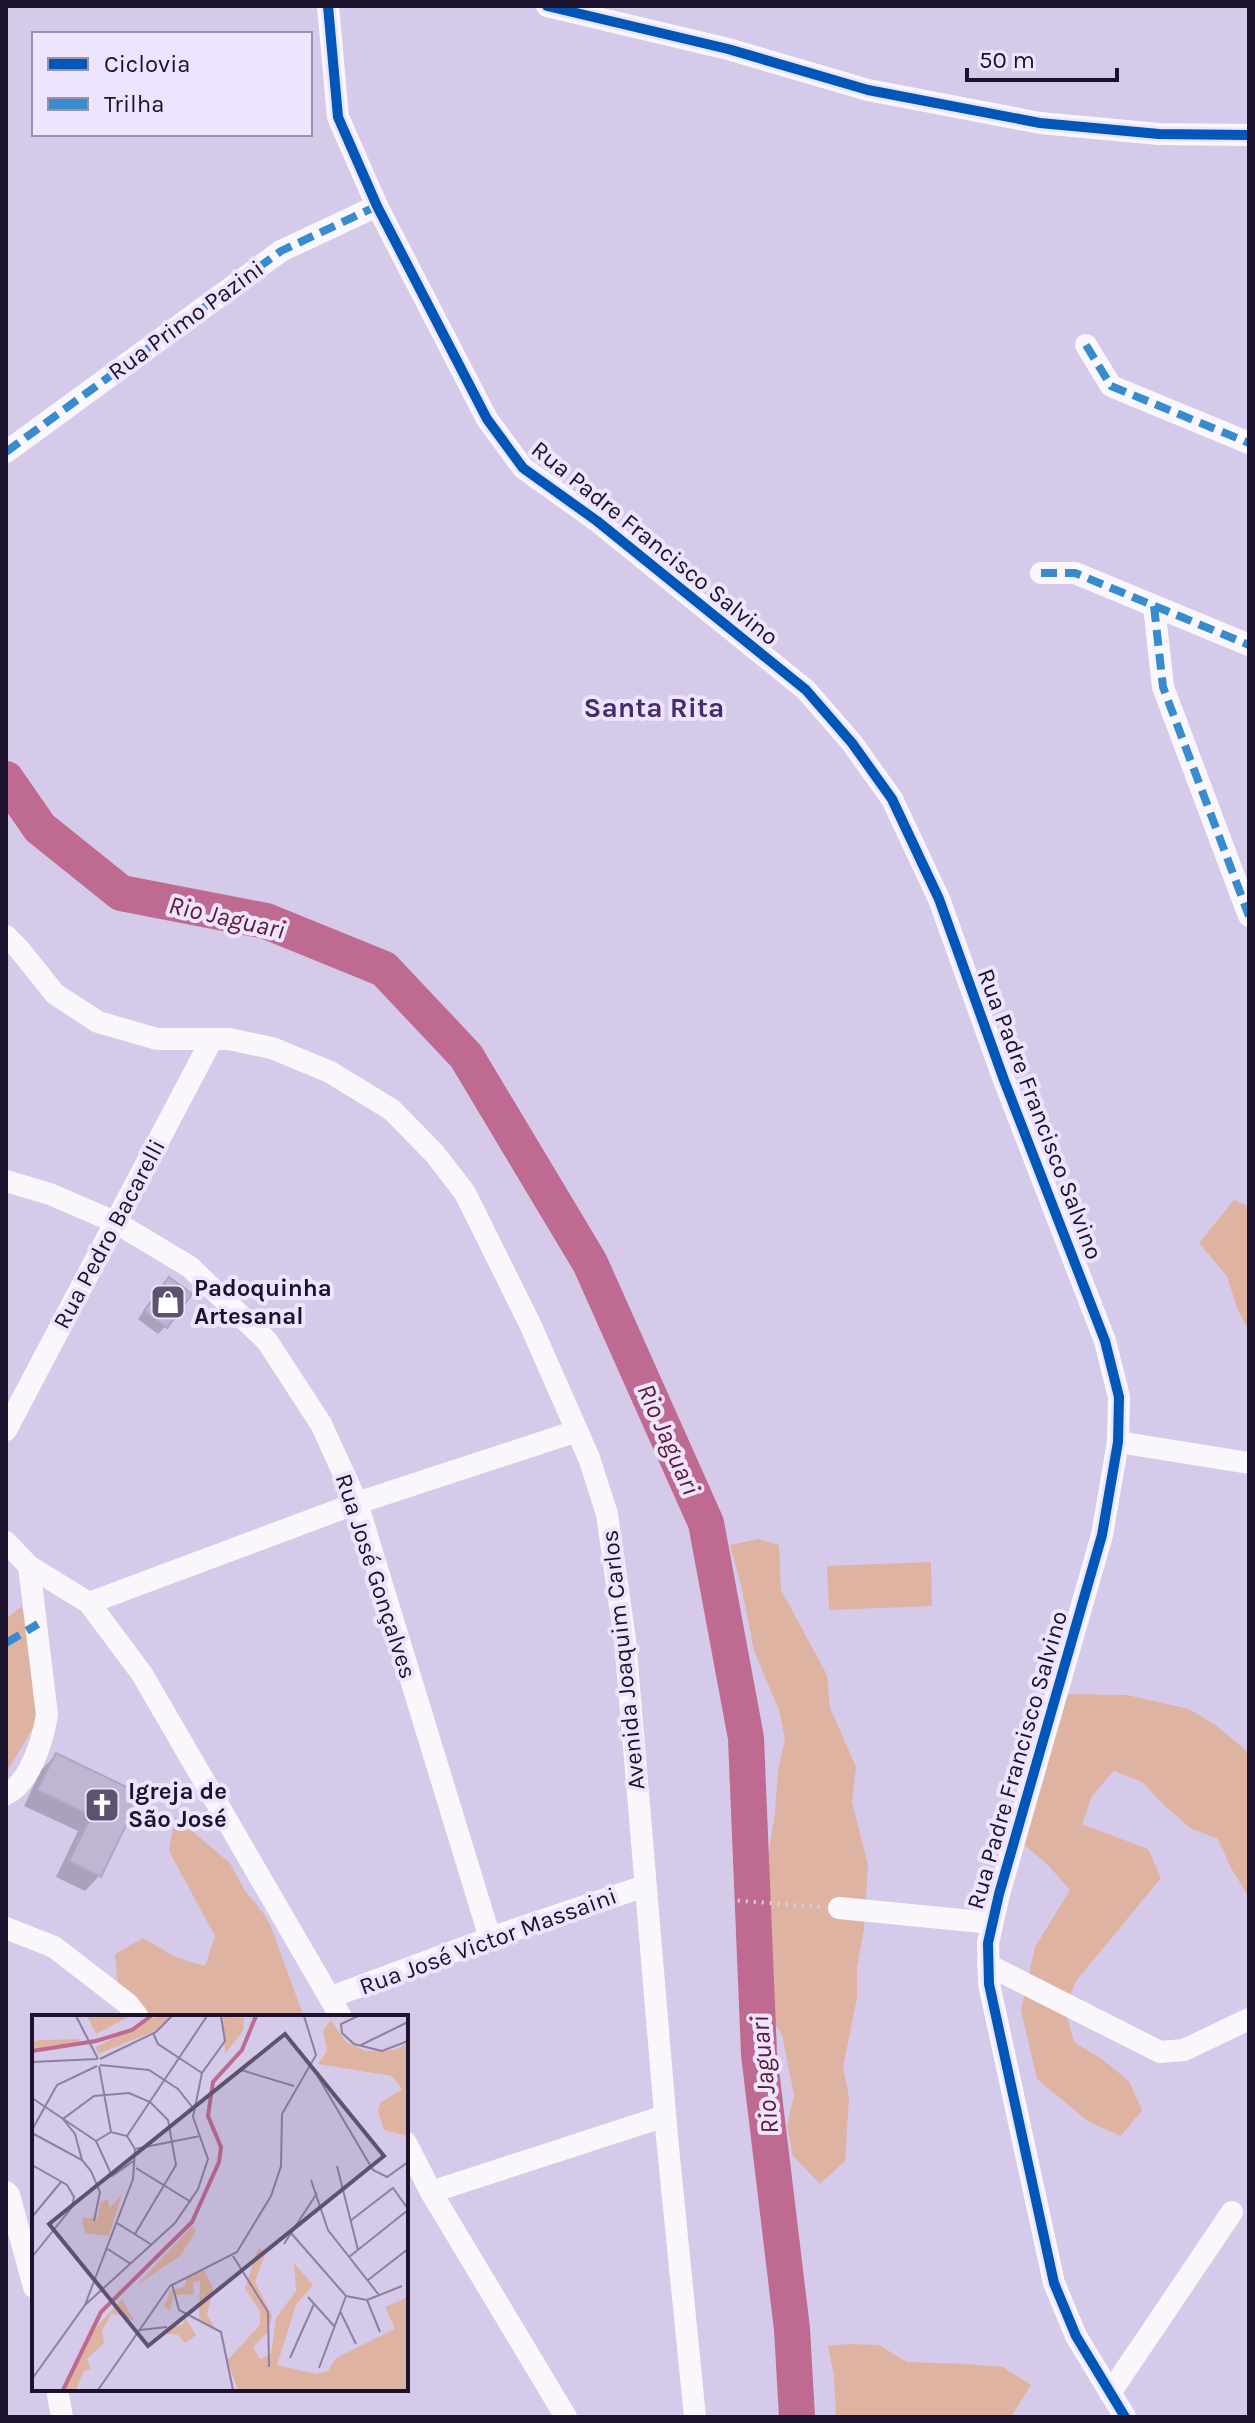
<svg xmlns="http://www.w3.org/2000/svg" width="1255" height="2423" font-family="Karla,sans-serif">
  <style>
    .green { fill: #dfb3a1 }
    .shadow { fill: #0003 }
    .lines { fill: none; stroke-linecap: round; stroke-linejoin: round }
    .river { stroke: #be6a91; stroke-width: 36 }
    .building { fill: #c0b5d2; stroke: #b0a6c2; stroke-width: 2 }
    .path { stroke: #d7d2dd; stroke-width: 4; stroke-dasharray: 2 6; stroke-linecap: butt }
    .minor { stroke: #f9f7fc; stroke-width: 22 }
    .quiet { stroke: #388bcd; stroke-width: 8; stroke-dasharray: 16 8; stroke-linecap: butt }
    .cycleway-casing { stroke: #ede5fd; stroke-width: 15 }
    .cycleway { stroke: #0057b8; stroke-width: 10 }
    .labels { text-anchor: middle; stroke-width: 8; stroke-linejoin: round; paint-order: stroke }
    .street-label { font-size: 24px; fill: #1d122d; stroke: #ede5fd }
    .poi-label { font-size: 24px; font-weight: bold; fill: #1d122d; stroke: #ede5fd; text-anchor: start }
    .water-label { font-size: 26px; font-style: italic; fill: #621734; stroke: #ede5fd }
    .quarter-label { font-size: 28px; font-weight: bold; fill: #472b6b; stroke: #ede5fd }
    .inset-river { fill: none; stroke: #be6a91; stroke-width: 4 }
    .inset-road { fill: none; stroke: #8c809f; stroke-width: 2 }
    .view { fill: #5e5270; fill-opacity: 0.15; stroke: #5e5270; stroke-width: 4 }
    .inset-edge { fill: none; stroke: #1d122d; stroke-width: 4 }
  </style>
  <rect width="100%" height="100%" fill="#d6caeb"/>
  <!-- green -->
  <g class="green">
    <path d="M1234 1200 1249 1206V1331L1237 1308 1227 1276 1199 1243Z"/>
    <path d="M758 1539 779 1545 781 1590 827 1675 830 1708 856 1767 852 1802 868 1865 864 1929 857 1967V1998L843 2067 849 2097 845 2161 820 2184 793 2156 787 2126 794 2095 782 2035 766 2009 767 1948 771 1914 768 1880 769 1850 775 1812 778 1771 785 1740 779 1710 754 1651 741 1585 730 1545Z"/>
    <path d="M931 1562 932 1606 829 1610 827 1566Z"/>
    <path d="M22 1606 31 1651 39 1718 6 1773V1619Z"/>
    <path d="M1055 1694 1127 1695 1189 1709 1218 1727 1249 1753V1897L1231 1868 1218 1839 1190 1828 1165 1806 1142 1782 1114 1771 1092 1796 1082 1824 1148 1849 1161 1878 1076 1981 1065 2009 1074 2042 1103 2060 1129 2081 1142 2110 1121 2136 1089 2122 1037 2079 1021 2010 1035 1947 1070 1890 1048 1865 1022 1843 1020 1779Z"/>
    <path d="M175 1817 230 1863 245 1891 264 1914 271 1927 304 2017H142L118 1987 115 1954 143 1938 175 1957 205 1966 215 1936 169 1851Z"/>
    <path d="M848 2344 879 2345 907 2362 968 2364 1003 2367 1031 2385 1011 2417H836L834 2376 828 2346Z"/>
  </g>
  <!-- shadow -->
  <g class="shadow">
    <path d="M162 1286 165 1327 158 1334 138 1319Z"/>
    <path d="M56 1755 139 1795 100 1875 85 1891 56 1877 78 1831 24 1806 41 1770Z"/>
  </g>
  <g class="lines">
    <!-- river -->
    <path class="river" d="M6 779 40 828 121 893 266 921 384 969 466 1056 590 1263 706 1523 746 1738 759 2054 792 2329 797 2417"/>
  </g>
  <!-- building -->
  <g class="building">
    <path d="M169 1277 192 1294 167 1328 144 1311Z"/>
    <path d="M56 1753 141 1794 101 1877 69 1861 91 1816 37 1790Z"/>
  </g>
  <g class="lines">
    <!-- path -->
    <g class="path">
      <path d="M64 1727 143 1737 154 1736"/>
      <path d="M666 1895 821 1907"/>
    </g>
    <!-- minor -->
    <g class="minor">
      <path d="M328 6 338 117 377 206 487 419 523 468 597 521 806 690 852 743 892 799 939 899 1004 1080 1105 1341 1119 1397 1118 1442 1102 1535 999 1894 988 1943 989 1984 1054 2283 1076 2336 1125 2417"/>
      <path d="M547 6 728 49 868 90 1040 123 1159 134 1249 135"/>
      <path d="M1086 345 1111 386 1249 443"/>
      <path d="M6 452 281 251 377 206"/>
      <path d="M1041 573H1075L1249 645"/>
      <path d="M1154 606 1163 687 1249 916"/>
      <path d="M6 936 19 949 55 994 98 1022 157 1039H229L272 1048 330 1072 392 1110 435 1154 465 1193 530 1324 589 1458 607 1514 625 1640 667 2137 695 2417"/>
      <path d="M6 1181 50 1194 115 1222 190 1267 267 1341 321 1424 357 1503 490 1938"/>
      <path d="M6 1430 212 1039"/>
      <path d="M1118 1442 1249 1463"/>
      <path d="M6 1542 29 1566 89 1603 142 1674 341 2017"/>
      <path d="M89 1603 357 1503 577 1431"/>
      <path d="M6 1794C30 1784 43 1739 47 1715L29 1566"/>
      <path d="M839 1908 992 1923"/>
      <path d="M6 1928 54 1947 128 2004 138 2017"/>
      <path d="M988 1965 1160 2052 1184 2050 1249 2019"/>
      <path d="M331 1997 490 1938 645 1886"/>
      <path d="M406 2143 431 2192 566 2417"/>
      <path d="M6 2192 9 2195 34 2287"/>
      <path d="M431 2192 665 2116"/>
      <path d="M57 2389 62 2417"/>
      <path d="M1110 2393 1232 2212"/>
    </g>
    <!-- quiet -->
    <g class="quiet">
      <path d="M1086 345 1111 386 1249 443"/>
      <path d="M6 452 281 251 377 206"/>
      <path d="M1041 573H1075L1249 645"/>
      <path d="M1154 606 1163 687 1249 916"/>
      <path d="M6 1643 38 1624"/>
    </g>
    <defs>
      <g id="cycleway">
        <path d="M328 6 338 117 377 206 487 419 523 468 597 521 806 690 852 743 892 799 939 899 1004 1080 1105 1341 1119 1397 1118 1442 1102 1535 999 1894 988 1943 989 1984 1054 2283 1076 2336 1125 2417"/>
        <path d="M547 6 728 49 868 90 1040 123 1159 134 1249 135"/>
      </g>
    </defs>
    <!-- cycleway casing -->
    <use href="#cycleway" class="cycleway-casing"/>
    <!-- cycleway -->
    <use href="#cycleway" class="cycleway"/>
  </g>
  <!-- icons -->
  <defs>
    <symbol id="shop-square" viewBox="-11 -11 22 22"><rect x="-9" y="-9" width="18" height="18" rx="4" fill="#5e5270" stroke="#ede5fd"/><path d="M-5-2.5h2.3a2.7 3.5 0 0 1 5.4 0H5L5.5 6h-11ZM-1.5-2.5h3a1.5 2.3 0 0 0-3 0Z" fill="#fff"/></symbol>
    <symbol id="church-square" viewBox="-11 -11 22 22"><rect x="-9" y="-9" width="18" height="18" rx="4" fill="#5e5270" stroke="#ede5fd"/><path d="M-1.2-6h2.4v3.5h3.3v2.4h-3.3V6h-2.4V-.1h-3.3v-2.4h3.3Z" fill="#fff"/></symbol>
  </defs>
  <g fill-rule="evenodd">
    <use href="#shop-square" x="148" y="1282" width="40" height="40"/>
    <use href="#church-square" x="82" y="1785" width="40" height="40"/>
  </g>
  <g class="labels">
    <!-- street labels -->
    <g class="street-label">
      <text transform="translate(186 320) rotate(-36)" y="8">Rua Primo Pazini</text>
      <text transform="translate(655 543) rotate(39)" y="8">Rua Padre Francisco Salvino</text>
      <text transform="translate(1040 1114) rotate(69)" y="8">Rua Padre Francisco Salvino</text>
      <text transform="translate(109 1234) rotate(-62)" y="8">Rua Pedro Bacarelli</text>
      <text transform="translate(376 1576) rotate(72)" y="8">Rua José Gonçalves</text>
      <text transform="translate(623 1660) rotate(-96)" y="8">Avenida Joaquim Carlos</text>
      <text transform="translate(1017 1760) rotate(-74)" y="8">Rua Padre Francisco Salvino</text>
      <text transform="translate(488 1941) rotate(-20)" y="8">Rua José Victor Massaini</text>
    </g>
    <!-- poi labels -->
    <g class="poi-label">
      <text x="194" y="1296">Padoquinha<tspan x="194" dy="28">Artesanal</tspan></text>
      <text x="128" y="1799">Igreja de<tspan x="128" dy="28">São José</tspan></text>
    </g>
    <!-- water labels -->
    <g class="water-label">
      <text transform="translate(227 917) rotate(13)" y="9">Rio Jaguari</text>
      <text transform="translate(669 1439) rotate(66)" y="9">Rio Jaguari</text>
      <text transform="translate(764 2075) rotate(-95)" y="9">Rio Jaguari</text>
    </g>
    <!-- quarter labels -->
    <g class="quarter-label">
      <text x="654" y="717">Santa Rita</text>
    </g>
  </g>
  <!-- overview -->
  <g transform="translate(32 2015)">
    <rect width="376" height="376" fill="#d6caeb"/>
    <path d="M55 1H98L64 19ZM125 1H139L130 13 66 39 64 32ZM191 1 212 3 211 16 193 39ZM299 5 314 27 334 36 363 35 376 28V121L352 115 346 96 348 88 370 74 360 61 286 49 295 36 291 15ZM49 24 45 29 0 36V27L8 25ZM90 179 77 221 53 218 50 203H65L69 186 76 185 78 193ZM160 211 164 216 148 241 105 270ZM226 233 234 237 223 267 240 301 236 317 221 332 228 344 239 339 244 303 264 276 262 248 281 270 264 290 245 350 284 359 296 356 304 343 363 314 353 292 376 282V375H206L195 346 228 310V297L213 273ZM171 254 181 273 175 300 184 314 167 304 168 266 161 267 162 279 142 280 138 296 132 291 138 276 153 271 154 263ZM90 284 102 306 80 298 70 316 72 328 55 344 59 354 52 356 44 375H33L57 320ZM153 302 164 320 153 328 146 320 135 319 139 311 151 310Z" fill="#dfb3a1"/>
    <path class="inset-river" d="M0 36 64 26 100 15 119 1M31 375 69 297 160 207 187 147 189 132 176 101 181 67 210 35 224 1"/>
    <path class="inset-road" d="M44 1 66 44M326 1 309 9 310 18 322 29 350 36 376 26M121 18 126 29 170 58M329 30 376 7M68 44 124 17 140 1M0 47 65 44M68 50 117 55 146 74 161 93M279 50 341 155 355 162 376 147M67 51 79 117M209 55 262 71M0 83 64 126M0 115 25 70 65 51M0 118 50 145 59 156 68 177 62 206M95 121 175 1M64 126 80 161 103 145M103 134 168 121M50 145 43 119 31 104 62 81 97 78 118 87 136 105 144 150 103 219M0 150 35 170 42 182 40 192 0 242M305 151 326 235M104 153 159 187M279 165 296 215 347 280M309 177 331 158M0 202 29 167M318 206 361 173 376 194M85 208 120 230M259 218 314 281 335 285M252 229 285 178M74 233 99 249M201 241 236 297 237 352M317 242 376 195M336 265 376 234M140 269 147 295 189 317 201 375M276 282 302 311M335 285 370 271M335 285 348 317M53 290 143 208 166 174 176 144 161 102 170 58 193 26 189 1M308 296 324 329M108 315 135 312M258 343 282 289M287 353 314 281M0 364 53 290 101 164 103 134 95 121 79 117 64 126M66 375 138 271 205 237 239 181 249 151 250 99 284 40 272 1"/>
    <path class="view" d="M253 19 352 141 116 331 17 209Z"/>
    <rect width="376" height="376" class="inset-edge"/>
  </g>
  <!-- border -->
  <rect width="1255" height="2423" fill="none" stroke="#1d122d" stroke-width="16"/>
  <!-- legend -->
  <rect x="32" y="32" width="280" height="104" fill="#ede5fd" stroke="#9a91aa" stroke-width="2"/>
  <rect x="48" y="58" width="40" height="12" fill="#0057b8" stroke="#9a91aa" stroke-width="2"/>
  <text x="104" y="72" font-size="24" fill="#1d122d">Ciclovia</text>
  <rect x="48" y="98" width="40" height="12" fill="#388bcd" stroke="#9a91aa" stroke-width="2"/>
  <text x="104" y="112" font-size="24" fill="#1d122d">Trilha</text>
  <!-- scale -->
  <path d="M967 68v12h150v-12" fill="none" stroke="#1d122d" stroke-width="4"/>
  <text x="979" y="68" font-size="24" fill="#1d122d" stroke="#ede5fd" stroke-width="6" paint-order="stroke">50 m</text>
</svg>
